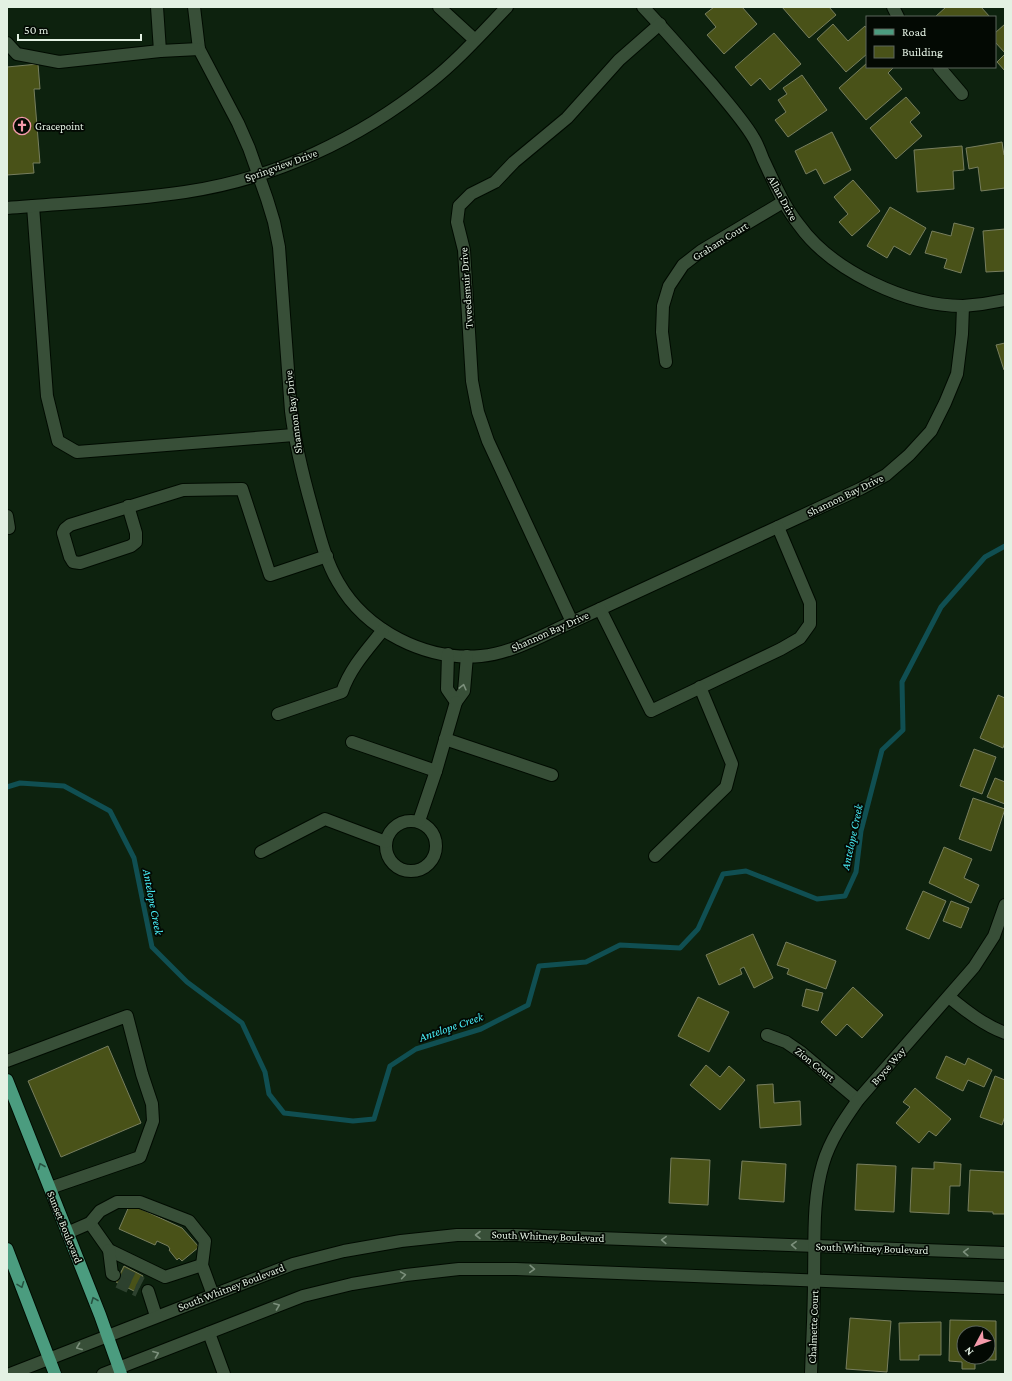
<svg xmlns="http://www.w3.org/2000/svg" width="1012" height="1381" font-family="'Crimson Pro',serif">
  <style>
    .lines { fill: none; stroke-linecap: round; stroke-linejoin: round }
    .stream { stroke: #104f52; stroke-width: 5 }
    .building { fill: #495218; stroke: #777e5e; fill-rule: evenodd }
    .minor-tunnel { stroke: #2d412e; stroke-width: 12; stroke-dasharray: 12 6; stroke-linecap: butt }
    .minor-casing { stroke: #000b00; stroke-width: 14 }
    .major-casing { stroke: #000b00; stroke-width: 14 }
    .minor { stroke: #384f38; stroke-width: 12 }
    .major { stroke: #4b9c7f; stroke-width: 12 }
    .oneway { stroke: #7c907c }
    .oneway2 { stroke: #275241 }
    .labels { text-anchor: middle; stroke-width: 3.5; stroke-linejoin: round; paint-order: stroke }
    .poi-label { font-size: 11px; fill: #e3f1e3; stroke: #030903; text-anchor: start }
    .street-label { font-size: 11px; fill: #e3f1e3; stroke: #030903 }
    .water-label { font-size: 12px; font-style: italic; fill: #48ecf4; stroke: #030903 }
  </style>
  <rect width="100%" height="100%" fill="#0d220e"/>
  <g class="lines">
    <!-- stream -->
    <path class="stream" d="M7 787 20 783 64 786 110 811 134 858 152 947 187 982 242 1023 265 1072 269 1094 284 1113 353 1121 374 1119 390 1066 416 1049 481 1029 528 1005 539 966 586 962 620 945 680 948 698 929 723 874 746 871 817 899 845 896 856 872 861 831 882 750 903 730 902 682 941 607 985 557 1005 546"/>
  </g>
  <!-- building -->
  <g class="building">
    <path d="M714 7H742L757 24 724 54 707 35 716 27 705 14Z"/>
    <path d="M782 7H829L836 15 809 38Z"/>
    <path d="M946 7H981L990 17H935Z"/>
    <path d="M833 24 848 41 865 26 867 29V54L846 72 817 39Z"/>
    <path d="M1005 24V53L995 42V33Z"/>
    <path d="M774 33 801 64 770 90 760 78 751 86 735 67Z"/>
    <path d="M1005 54V71L997 62Z"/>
    <path d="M867 63V67H894L888 73 902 89 866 120 839 88Z"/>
    <path d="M38 64 40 89H34L40 163H33L34 173 7 175V67Z"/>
    <path d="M802 75 827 110 788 137 775 120 786 112 778 100 787 94 783 88Z"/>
    <path d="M906 97 920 113 910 122 922 136 896 159 870 128Z"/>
    <path d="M832 132 851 170 824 184 816 169 806 174 795 151Z"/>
    <path d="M1002 142 1004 155H1005V188L981 191 978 167 969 169 966 148Z"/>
    <path d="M962 146 964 170 953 171 954 189 917 192 914 150Z"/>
    <path d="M853 180 880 211 852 236 839 222 848 214 834 197Z"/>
    <path d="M890 207 926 228 910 255 894 246 887 258 867 246Z"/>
    <path d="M954 223 974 228 961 273 944 268 947 259 925 253 932 231 951 236Z"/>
    <path d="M1005 229V271L986 272 983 231Z"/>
    <path d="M1005 343V370H1004L996 345Z"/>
    <path d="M998 695 1005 698V742L1003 748 980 738Z"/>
    <path d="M974 749 996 757 982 794 960 786Z"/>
    <path d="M995 778 1005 782V804L987 797Z"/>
    <path d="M973 798 1005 809 991 851 959 839Z"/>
    <path d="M944 847 972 859 964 878 979 885 971 903 929 883Z"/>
    <path d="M923 891 946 901 929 939 906 929Z"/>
    <path d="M951 901 969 908 961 928 943 921Z"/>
    <path d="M753 934 773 978 754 988 744 967 740 969 742 974 719 985 706 955Z"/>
    <path d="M786 942 836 961 826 989 787 974 789 969 777 965Z"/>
    <path d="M853 987 883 1015 862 1038 847 1024 836 1036 821 1022Z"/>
    <path d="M806 989 823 993 818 1011 802 1006Z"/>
    <path d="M698 997 729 1012 709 1052 678 1036Z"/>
    <path d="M108 1046 141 1123 61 1157 28 1081Z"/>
    <path d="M946 1056 965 1065 968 1058 992 1070 984 1087 968 1080 963 1091 936 1078Z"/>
    <path d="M706 1065 720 1077 729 1066 745 1080 720 1110 690 1085Z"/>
    <path d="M995 1076 1005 1080V1116L1002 1125 980 1117Z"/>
    <path d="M773 1084 774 1103 800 1101 801 1125 760 1128 757 1085Z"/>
    <path d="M915 1088 951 1119 936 1136 929 1131 919 1143 896 1123 910 1107 903 1102Z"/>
    <path d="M671 1158 710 1160 708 1205 669 1203Z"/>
    <path d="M742 1161 786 1164 784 1202 739 1199Z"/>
    <path d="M934 1162 961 1164 960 1186H950L949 1214 910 1212 912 1168 934 1169Z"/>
    <path d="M857 1164 896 1166 894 1212 855 1210Z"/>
    <path d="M970 1170 1005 1172V1214H993V1212L968 1211Z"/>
    <path d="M130 1204 182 1228 199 1247 182 1261 179 1258 177 1260 169 1250 170 1249 168 1246 157 1241 155 1245 119 1229Z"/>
    <path d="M124 1266 143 1276 136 1292 116 1282Z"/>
    <path d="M850 1318 891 1321 887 1372 846 1369Z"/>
    <path d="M950 1320 996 1321V1360H975V1369H962V1362L949 1361ZM964 1333H988V1357H964Z"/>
    <path d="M941 1322V1355H919V1360H900L899 1323Z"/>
  </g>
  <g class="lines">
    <!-- minor-tunnel -->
    <g class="minor-tunnel">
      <path d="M122 1273 142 1283"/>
      <path d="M118 1282 138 1291"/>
    </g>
    <defs>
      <g id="minor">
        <path d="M157 7 160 51"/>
        <path d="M194 7 199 49 238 123 249 148 267 199 274 222 279 247 291 411C295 444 303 476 312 508 319 533 325 560 338 582 366 631 426 661 481 656 513 653 543 635 572 622L860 489 886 475 909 455 931 431 945 403 957 374 962 334 963 306"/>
        <path d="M439 7 475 40"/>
        <path d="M643 7C667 32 689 58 712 84 725 100 743 120 753 137 757 143 760 151 763 159 774 182 783 205 799 225 832 271 907 306 963 306 977 305 991 303 1005 300"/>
        <path d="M893 7 898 17"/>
        <path d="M7 43 17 54 59 62 160 51 199 49"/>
        <path d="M939 67 962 94"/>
        <path d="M33 206 47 396 58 441 77 452 294 435"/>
        <path d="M7 208C66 203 126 201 185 192 274 179 359 139 429 83 457 61 482 33 507 7"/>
        <path d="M666 362 662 332 663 306 669 286 683 265 701 251 783 202"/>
        <path d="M128 506 136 533V542L131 546 80 563 73 562 70 557 63 533 65 529 70 525 183 490 242 489 270 575 327 556"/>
        <path d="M7 516 9 528"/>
        <path d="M600 609 651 711 781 649 800 638 810 624V603L778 527"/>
        <path d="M572 622 488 441 478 412 472 381 464 250 457 222 459 206 471 194 495 182 514 162 567 118 619 60 660 24"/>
        <path d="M448 654 447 689 456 702 464 691 467 656"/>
        <path d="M278 714 342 692C350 668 367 650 383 630"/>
        <path d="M445 739 552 775"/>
        <path d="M352 742 436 771"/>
        <circle cx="411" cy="846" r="25"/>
        <path d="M419 821 436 771 456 702"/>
        <path d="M261 852 325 819 386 842"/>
        <path d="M655 856 726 787 732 764 700 687"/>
        <path d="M949 997C966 1011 984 1025 1005 1033"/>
        <path d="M767 1035 786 1042 802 1053 858 1100"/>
        <path d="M7 1061 127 1016 142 1074 152 1104 153 1121 140 1157 50 1188"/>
        <path d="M90 1223 109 1250 165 1277 202 1265"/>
        <path d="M67 1233 90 1223 100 1211 117 1202H140L189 1221 205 1241 202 1265 213 1295"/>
        <path d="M109 1250 112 1274 114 1275"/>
        <path d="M148 1291 156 1316"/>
        <path d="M209 1333 224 1374"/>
        <path d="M10 1374 293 1264 344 1251 401 1241 457 1235H516L1005 1253"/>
        <path d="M103 1374 303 1296 352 1284 406 1275 459 1269H516L1005 1288"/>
        <path d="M811 1374C812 1342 814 1311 814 1279 815 1241 812 1201 823 1164 830 1140 844 1120 858 1100L974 967 994 936 1005 905"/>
      </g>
      <g id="major">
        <path d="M7 1080 100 1315 121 1374"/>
        <path d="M7 1249 55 1374"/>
      </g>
    </defs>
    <!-- minor casing -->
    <use href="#minor" class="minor-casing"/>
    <!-- major casing -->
    <use href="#major" class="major-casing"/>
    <!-- minor -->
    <use href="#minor" class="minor"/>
    <!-- major -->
    <use href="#major" class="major"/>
  </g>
  <!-- one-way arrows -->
  <defs><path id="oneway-chevron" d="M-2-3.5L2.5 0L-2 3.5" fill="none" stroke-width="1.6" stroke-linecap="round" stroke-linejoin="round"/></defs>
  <g class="oneway">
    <use href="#oneway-chevron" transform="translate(463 687) rotate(-76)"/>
    <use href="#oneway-chevron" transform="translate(478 1235) rotate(180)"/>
    <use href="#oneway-chevron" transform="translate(664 1240) rotate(-178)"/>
    <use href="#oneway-chevron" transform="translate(794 1245) rotate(-178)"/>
    <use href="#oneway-chevron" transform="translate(966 1252) rotate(-178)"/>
    <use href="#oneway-chevron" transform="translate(532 1269) rotate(2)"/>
    <use href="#oneway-chevron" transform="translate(403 1275) rotate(-9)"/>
    <use href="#oneway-chevron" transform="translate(277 1306) rotate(-21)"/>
    <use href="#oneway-chevron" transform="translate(79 1347) rotate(159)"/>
    <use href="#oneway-chevron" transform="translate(156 1354) rotate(-21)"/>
  </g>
  <g class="oneway2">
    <use href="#oneway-chevron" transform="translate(41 1166) rotate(-112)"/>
    <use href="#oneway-chevron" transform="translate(21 1285) rotate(69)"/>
    <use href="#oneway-chevron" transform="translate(94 1300) rotate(-112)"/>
  </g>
  <!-- icons -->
  <defs>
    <symbol id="church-ring" viewBox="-11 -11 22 22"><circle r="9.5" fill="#030903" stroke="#f39aaa" stroke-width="1.5"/><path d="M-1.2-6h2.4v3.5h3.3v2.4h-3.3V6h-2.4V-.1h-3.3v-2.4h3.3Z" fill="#f39aaa"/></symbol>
  </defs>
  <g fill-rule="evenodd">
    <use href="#church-ring" x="12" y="116" width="20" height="20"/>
  </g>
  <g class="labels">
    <!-- poi labels -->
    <g class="poi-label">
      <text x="35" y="130">Gracepoint</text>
    </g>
    <!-- street labels -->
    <g class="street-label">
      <text transform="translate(281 165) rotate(-20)" y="4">Springview Drive</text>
      <text transform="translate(783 198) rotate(61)" y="4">Allan Drive</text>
      <text transform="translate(720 241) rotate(-32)" y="4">Graham Court</text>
      <text transform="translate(466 288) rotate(-94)" y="4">Tweedsmuir Drive</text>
      <text transform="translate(293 412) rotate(-97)" y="4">Shannon Bay Drive</text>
      <text transform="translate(845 495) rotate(-26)" y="4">Shannon Bay Drive</text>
      <text transform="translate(550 631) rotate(-24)" y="4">Shannon Bay Drive</text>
      <text transform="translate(815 1064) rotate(39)" y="4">Zion Court</text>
      <text transform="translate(888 1066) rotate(-49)" y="4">Bryce Way</text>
      <text transform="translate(65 1227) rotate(68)" y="4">Sunset Boulevard</text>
      <text transform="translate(548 1236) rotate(2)" y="4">South Whitney Boulevard</text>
      <text transform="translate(872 1248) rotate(2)" y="4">South Whitney Boulevard</text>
      <text transform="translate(231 1287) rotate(-21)" y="4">South Whitney Boulevard</text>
      <text transform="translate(813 1327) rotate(-88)" y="4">Chalmette Court</text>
    </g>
    <!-- water labels -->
    <g class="water-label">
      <text transform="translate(852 837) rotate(-78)" y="4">Antelope Creek</text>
      <text transform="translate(153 902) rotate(79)" y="4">Antelope Creek</text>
      <text transform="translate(451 1027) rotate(-19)" y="4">Antelope Creek</text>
    </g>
  </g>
  <!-- border -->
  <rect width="1012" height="1381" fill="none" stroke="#e3f1e3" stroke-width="16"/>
  <!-- legend -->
  <rect x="866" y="16" width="130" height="52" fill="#030903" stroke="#5d665d"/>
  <rect x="874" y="29" width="20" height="6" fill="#4b9c7f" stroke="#5d665d"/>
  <text x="902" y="36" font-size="12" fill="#e3f1e3">Road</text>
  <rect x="874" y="46" width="20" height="12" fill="#495218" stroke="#5d665d"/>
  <text x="902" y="56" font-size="12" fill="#e3f1e3">Building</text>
  <!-- north arrow -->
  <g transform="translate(976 1345) rotate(229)"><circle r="19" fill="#030903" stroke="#5d665d"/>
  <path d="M0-3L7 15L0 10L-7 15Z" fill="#f39aaa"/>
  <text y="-6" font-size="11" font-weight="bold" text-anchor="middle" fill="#e3f1e3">N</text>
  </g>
  <!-- scale -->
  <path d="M18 34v6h123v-6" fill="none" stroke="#e3f1e3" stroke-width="2"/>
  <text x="24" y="34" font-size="12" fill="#e3f1e3" stroke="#030903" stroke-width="3" paint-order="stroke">50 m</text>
</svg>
